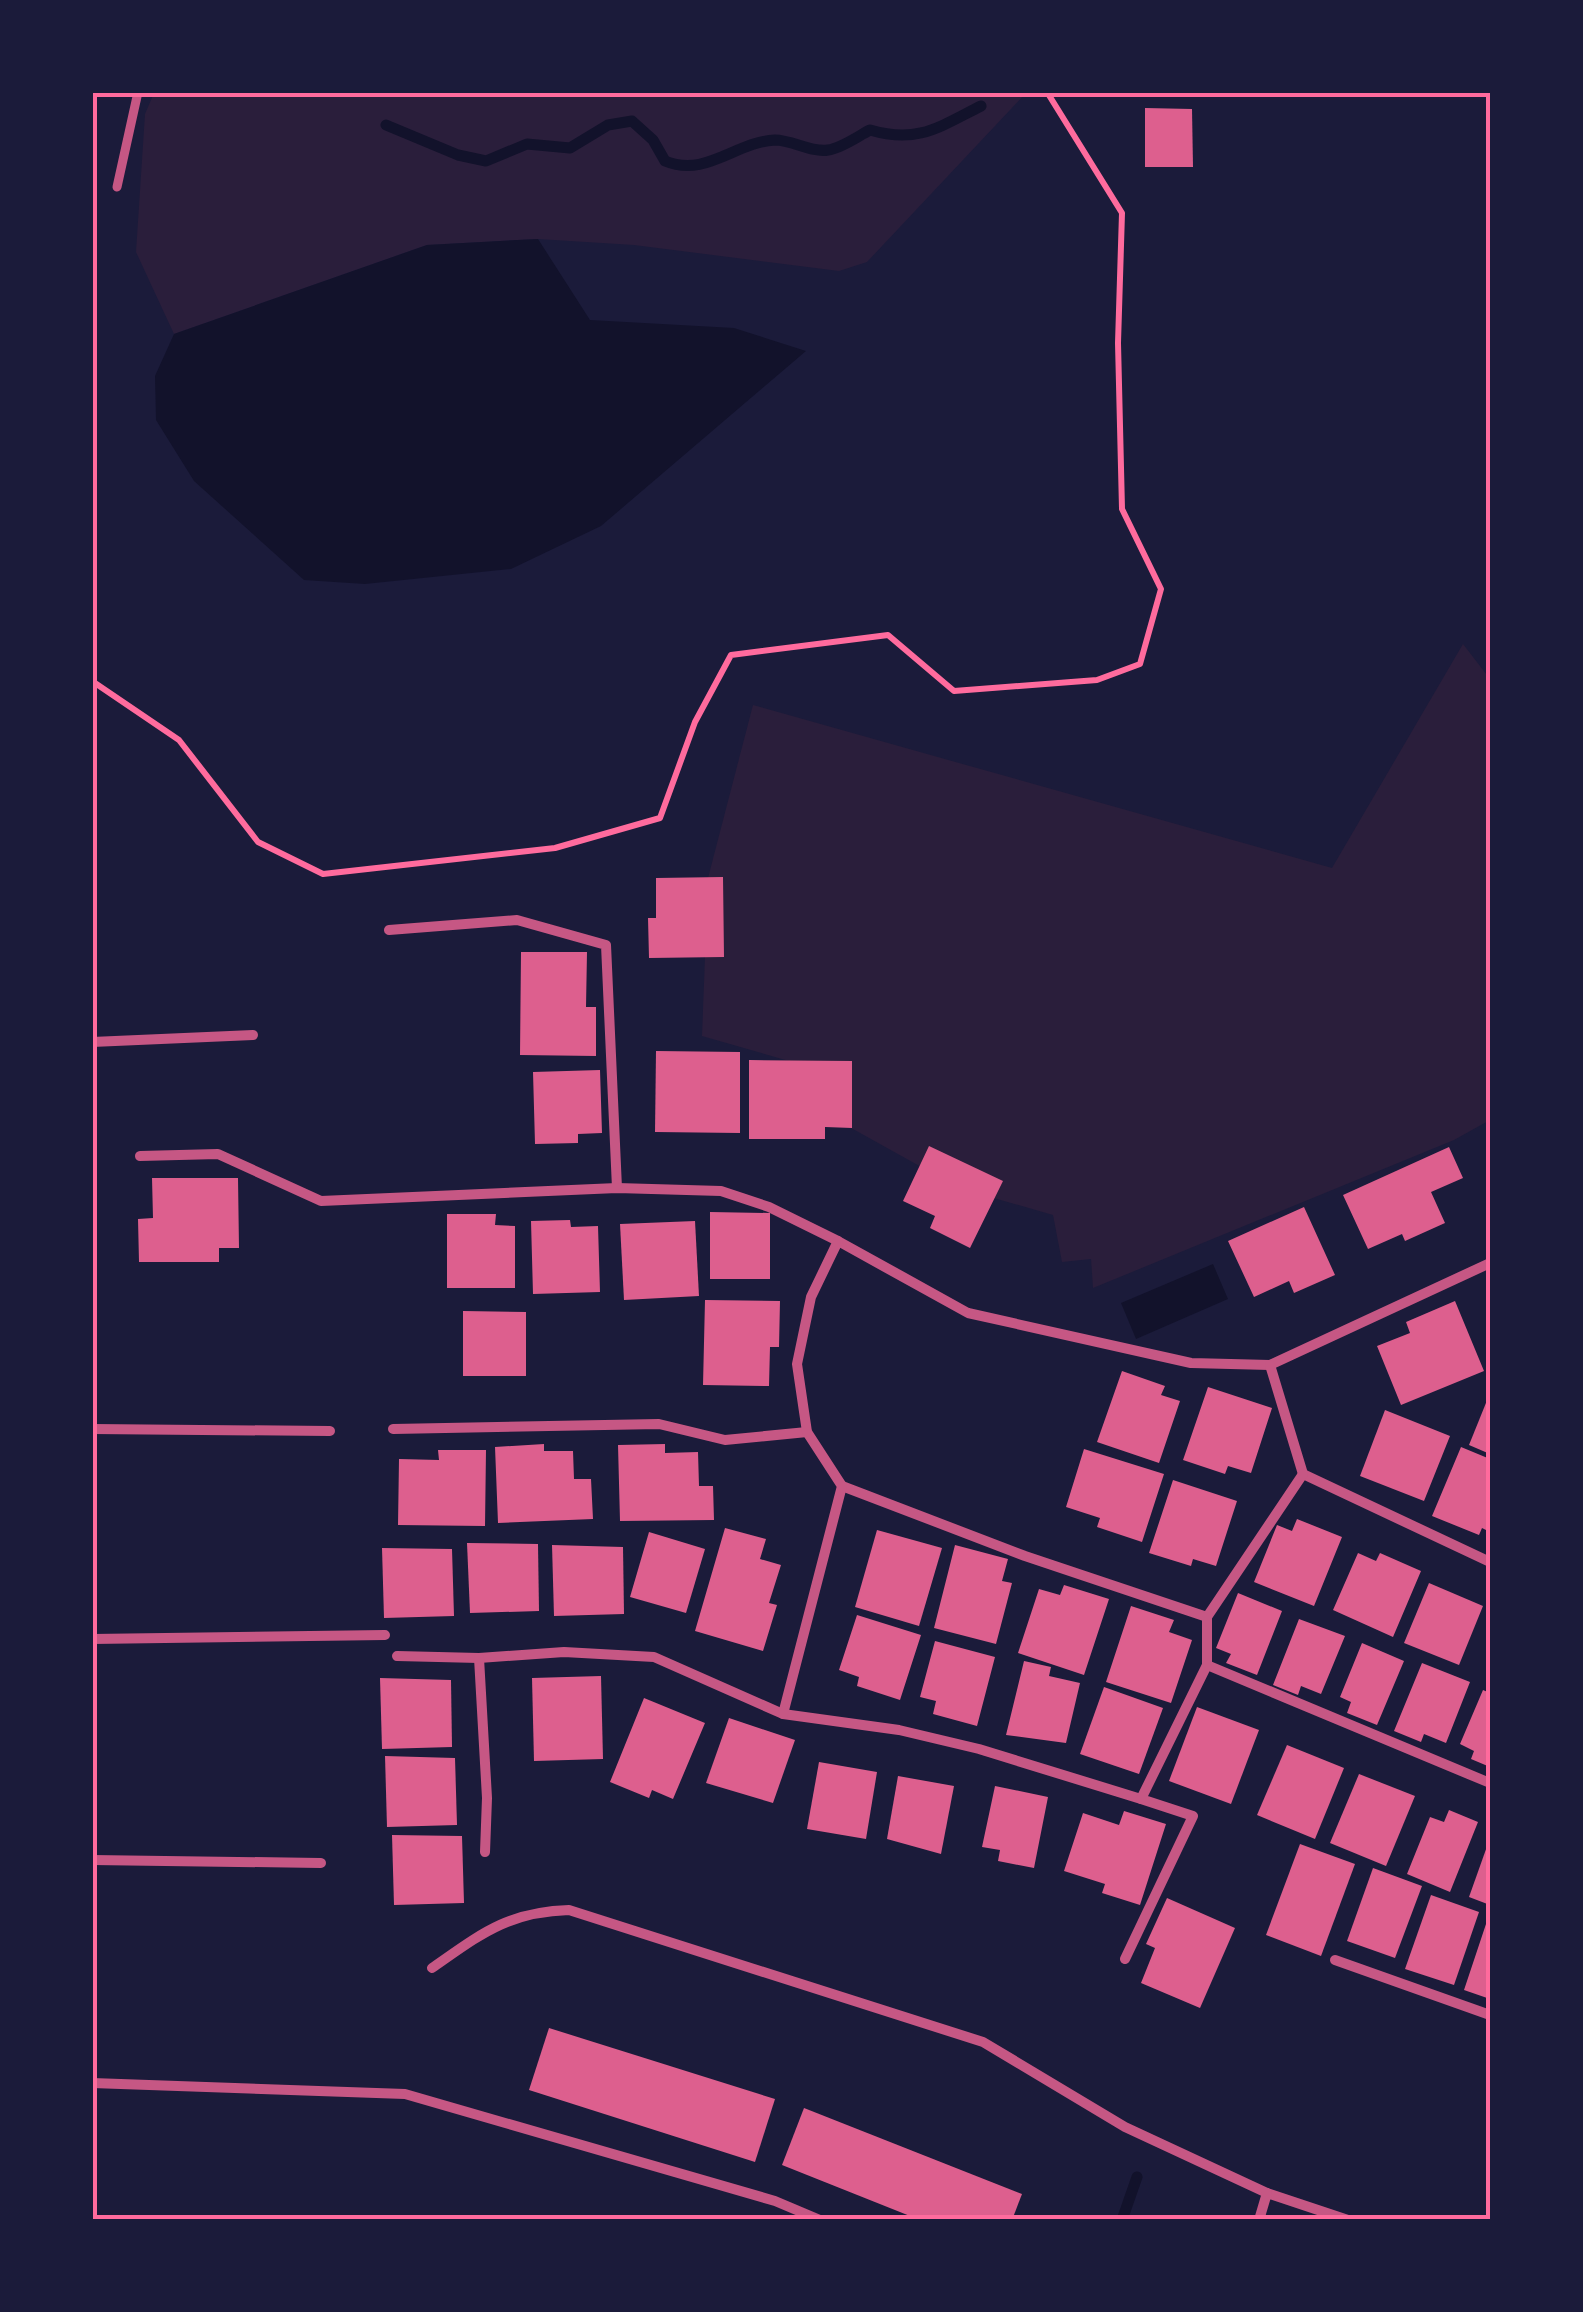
<svg xmlns="http://www.w3.org/2000/svg" width="1583" height="2312" font-family="'PT Sans Narrow',sans-serif">
  <style>
    .green { fill: #2a1e3b }
    .water { fill: #12122b }
    .lines { fill: none; stroke-linecap: round; stroke-linejoin: round }
    .stream { stroke: #12122b; stroke-width: 11 }
    .building { fill: #dd5f8e }
    .path { stroke: #ff6b9d; stroke-width: 6 }
    .pedestrian { stroke: #c65784; stroke-width: 9 }
    .minor { stroke: #c65784; stroke-width: 10 }
    .neatline { fill: none; stroke: #ff6b9d; stroke-width: 4 }
  </style>
  <rect width="100%" height="100%" fill="#1b1b3a"/>
  <!-- green -->
  <g class="green">
    <path d="M154 93H1026L867 262 839 271 634 245 538 239 427 245 174 334 136 252 145 114Z"/>
    <path d="M1463 644 1490 679V1120L1454 1140 1093 1288 1091 1259 1062 1262 1053 1215 959 1188 826 1114 813 1068 702 1036 708 878 753 705 1332 868Z"/>
  </g>
  <!-- water -->
  <g class="water">
    <path d="M538 239 590 320 734 328 806 351 601 526 511 569 365 584 304 580 194 481 156 420 155 376 174 334 427 245Z"/>
    <path d="M1213 1264 1228 1299 1136 1339 1121 1303Z"/>
  </g>
  <g class="lines">
    <!-- stream -->
    <g class="stream">
      <path d="M386 125 458 155 486 161 527 144 570 148 608 125 632 121 653 140 665 161C706 178 735 142 775 140 792 140 812 153 828 150 842 148 858 136 870 130 918 144 939 127 981 106"/>
      <path d="M1122 2220 1137 2177"/>
    </g>
  </g>
  <!-- building -->
  <g class="building">
    <path d="M1145 108 1192 109 1193 167H1145Z"/>
    <path d="M723 877 724 957 649 958 648 918H656V878Z"/>
    <path d="M521 952H587L586 1007H596V1056L520 1055Z"/>
    <path d="M656 1051 740 1052V1133L655 1132Z"/>
    <path d="M749 1060 852 1061V1128L825 1127V1139H749Z"/>
    <path d="M600 1070 602 1133 578 1134V1143L535 1144 533 1072Z"/>
    <path d="M929 1146 1003 1181 970 1248 930 1228 935 1216 903 1201Z"/>
    <path d="M1449 1147 1463 1178 1431 1192 1445 1223 1405 1241 1402 1234 1368 1249 1343 1195Z"/>
    <path d="M152 1178H238L239 1248H219V1262H139L138 1219 153 1218Z"/>
    <path d="M1304 1207 1335 1275 1294 1293 1289 1281 1254 1297 1228 1241Z"/>
    <path d="M710 1212 770 1213V1279H710Z"/>
    <path d="M447 1214H496L495 1225 515 1226V1288H447Z"/>
    <path d="M570 1220 571 1227 598 1226 600 1292 533 1294 531 1221Z"/>
    <path d="M695 1221 699 1296 624 1300 620 1224Z"/>
    <path d="M705 1300 780 1301 779 1347H770L769 1386 703 1385Z"/>
    <path d="M1455 1301 1484 1371 1401 1405 1377 1346 1410 1333 1406 1322Z"/>
    <path d="M463 1311 526 1312V1376H463Z"/>
    <path d="M1122 1371 1165 1386 1161 1395 1180 1401 1159 1463 1097 1442Z"/>
    <path d="M1208 1387 1272 1408 1251 1473 1228 1466 1225 1474 1183 1460Z"/>
    <path d="M1490 1393V1454L1469 1445Z"/>
    <path d="M1385 1410 1450 1436 1424 1501 1360 1476Z"/>
    <path d="M544 1444V1451H573L574 1479H591L593 1519 498 1523 495 1447Z"/>
    <path d="M665 1444V1453L698 1452 699 1486H713L714 1520 620 1521 618 1445Z"/>
    <path d="M1461 1447 1490 1459V1532L1482 1528 1479 1535 1432 1516Z"/>
    <path d="M1084 1449 1164 1474 1142 1542 1097 1527 1100 1518 1066 1507Z"/>
    <path d="M438 1450H486L485 1526 398 1525 399 1459 439 1460Z"/>
    <path d="M1173 1480 1237 1501 1216 1566 1193 1559 1191 1566 1149 1553Z"/>
    <path d="M1297 1519 1342 1537 1314 1606 1254 1582 1277 1525 1292 1531Z"/>
    <path d="M725 1528 766 1539 760 1559 781 1565 769 1603 777 1605 763 1651 695 1631Z"/>
    <path d="M877 1530 942 1548 919 1626 855 1607Z"/>
    <path d="M649 1532 705 1549 686 1613 630 1597Z"/>
    <path d="M467 1543 538 1544 539 1611 470 1613Z"/>
    <path d="M552 1545 623 1547 624 1614 554 1616Z"/>
    <path d="M955 1545 1008 1559 1002 1581 1012 1583 996 1644 934 1628Z"/>
    <path d="M382 1548 452 1549 454 1616 384 1618Z"/>
    <path d="M1358 1553 1376 1561 1380 1553 1421 1571 1393 1637 1333 1610Z"/>
    <path d="M1429 1583 1483 1606 1459 1665 1404 1643Z"/>
    <path d="M1064 1585 1109 1599 1084 1675 1018 1653 1039 1589 1060 1595Z"/>
    <path d="M1238 1593 1282 1611 1257 1675 1226 1663 1231 1654 1216 1648Z"/>
    <path d="M1131 1606 1174 1620 1169 1632 1192 1640 1171 1703 1106 1682Z"/>
    <path d="M857 1615 921 1635 900 1700 857 1686 859 1677 839 1670Z"/>
    <path d="M1299 1619 1345 1636 1321 1694 1301 1686 1298 1695 1273 1685Z"/>
    <path d="M935 1641 995 1657 977 1726 933 1714 936 1701 920 1697Z"/>
    <path d="M1362 1643 1404 1661 1377 1725 1347 1713 1351 1702 1340 1697Z"/>
    <path d="M1024 1661 1051 1667 1049 1676 1080 1683 1066 1743 1006 1735Z"/>
    <path d="M1422 1663 1470 1682 1446 1743 1424 1734 1421 1742 1394 1731Z"/>
    <path d="M601 1676 603 1759 534 1761 532 1678Z"/>
    <path d="M380 1678 451 1680 452 1747 382 1749Z"/>
    <path d="M1104 1687 1163 1708 1139 1774 1080 1754Z"/>
    <path d="M1483 1690 1490 1693V1767L1471 1759 1474 1751 1460 1744Z"/>
    <path d="M644 1698 705 1723 673 1799 652 1790 649 1798 610 1782Z"/>
    <path d="M1197 1707 1259 1730 1231 1804 1169 1781Z"/>
    <path d="M729 1718 795 1740 773 1803 706 1783Z"/>
    <path d="M1287 1745 1344 1768 1315 1839 1257 1815Z"/>
    <path d="M385 1756 455 1758 457 1825 387 1827Z"/>
    <path d="M819 1762 877 1772 866 1839 807 1829Z"/>
    <path d="M1359 1774 1415 1796 1386 1866 1330 1843Z"/>
    <path d="M898 1776 954 1786 941 1854 887 1839Z"/>
    <path d="M995 1786 1048 1797 1034 1868 998 1861 1000 1850 982 1847Z"/>
    <path d="M1449 1810 1478 1822 1450 1892 1407 1874 1430 1817 1444 1822Z"/>
    <path d="M1124 1811 1166 1824 1140 1905 1102 1893 1105 1884 1064 1871 1083 1813 1119 1825Z"/>
    <path d="M392 1835 462 1836 464 1903 394 1905Z"/>
    <path d="M1490 1838V1905L1469 1897Z"/>
    <path d="M1300 1844 1355 1864 1321 1956 1266 1935Z"/>
    <path d="M1373 1868 1422 1886 1395 1958 1347 1941Z"/>
    <path d="M1431 1895 1479 1912 1454 1985 1405 1969Z"/>
    <path d="M1167 1898 1235 1928 1200 2008 1141 1983 1155 1948 1146 1944Z"/>
    <path d="M1490 1912V1999L1464 1990Z"/>
    <path d="M549 2028 775 2099 755 2162 529 2090Z"/>
    <path d="M804 2108 1022 2194 1012 2220H920L782 2165Z"/>
  </g>
  <g class="lines">
    <!-- path -->
    <path class="path" d="M92 681 179 740 258 842 323 874 555 848 660 818 695 722 731 655 888 635 954 691 1097 680 1140 664 1161 589 1122 509 1118 343 1122 213 1047 92"/>
    <!-- pedestrian -->
    <path class="pedestrian" d="M117 187 138 92"/>
    <!-- minor -->
    <g class="minor">
      <path d="M389 930 517 920 606 945 617 1188"/>
      <path d="M92 1042 253 1035"/>
      <path d="M140 1156 218 1154 321 1201 617 1188 721 1191 769 1207 838 1241 968 1313 1191 1363 1270 1365 1490 1263"/>
      <path d="M1270 1365 1303 1474 1490 1562"/>
      <path d="M92 1429 330 1431"/>
      <path d="M393 1429 659 1424 725 1440 807 1432"/>
      <path d="M842 1486 1025 1556 1207 1617"/>
      <path d="M92 1639 385 1635"/>
      <path d="M397 1656 479 1658 564 1652 654 1657 783 1714 899 1730 979 1749 1141 1799"/>
      <path d="M479 1658 487 1798 485 1852"/>
      <path d="M1207 1665 1490 1783"/>
      <path d="M783 1714 842 1486 807 1432 797 1364 811 1297 838 1241"/>
      <path d="M92 1860 321 1863"/>
      <path d="M1125 1959 1193 1816 1141 1799 1207 1665V1617L1303 1474"/>
      <path d="M1335 1960 1490 2015"/>
      <path d="M432 1968C481 1934 507 1912 569 1910L983 2042 1125 2127 1267 2193 1348 2220"/>
      <path d="M92 2083 405 2094 775 2201 820 2220"/>
      <path d="M1259 2220 1267 2193"/>
    </g>
  </g>
  <!-- border -->
  <rect width="1583" height="2312" fill="none" stroke="#1b1b3a" stroke-width="190"/>
  <rect x="95" y="95" width="1393" height="2122" class="neatline"/>
</svg>
